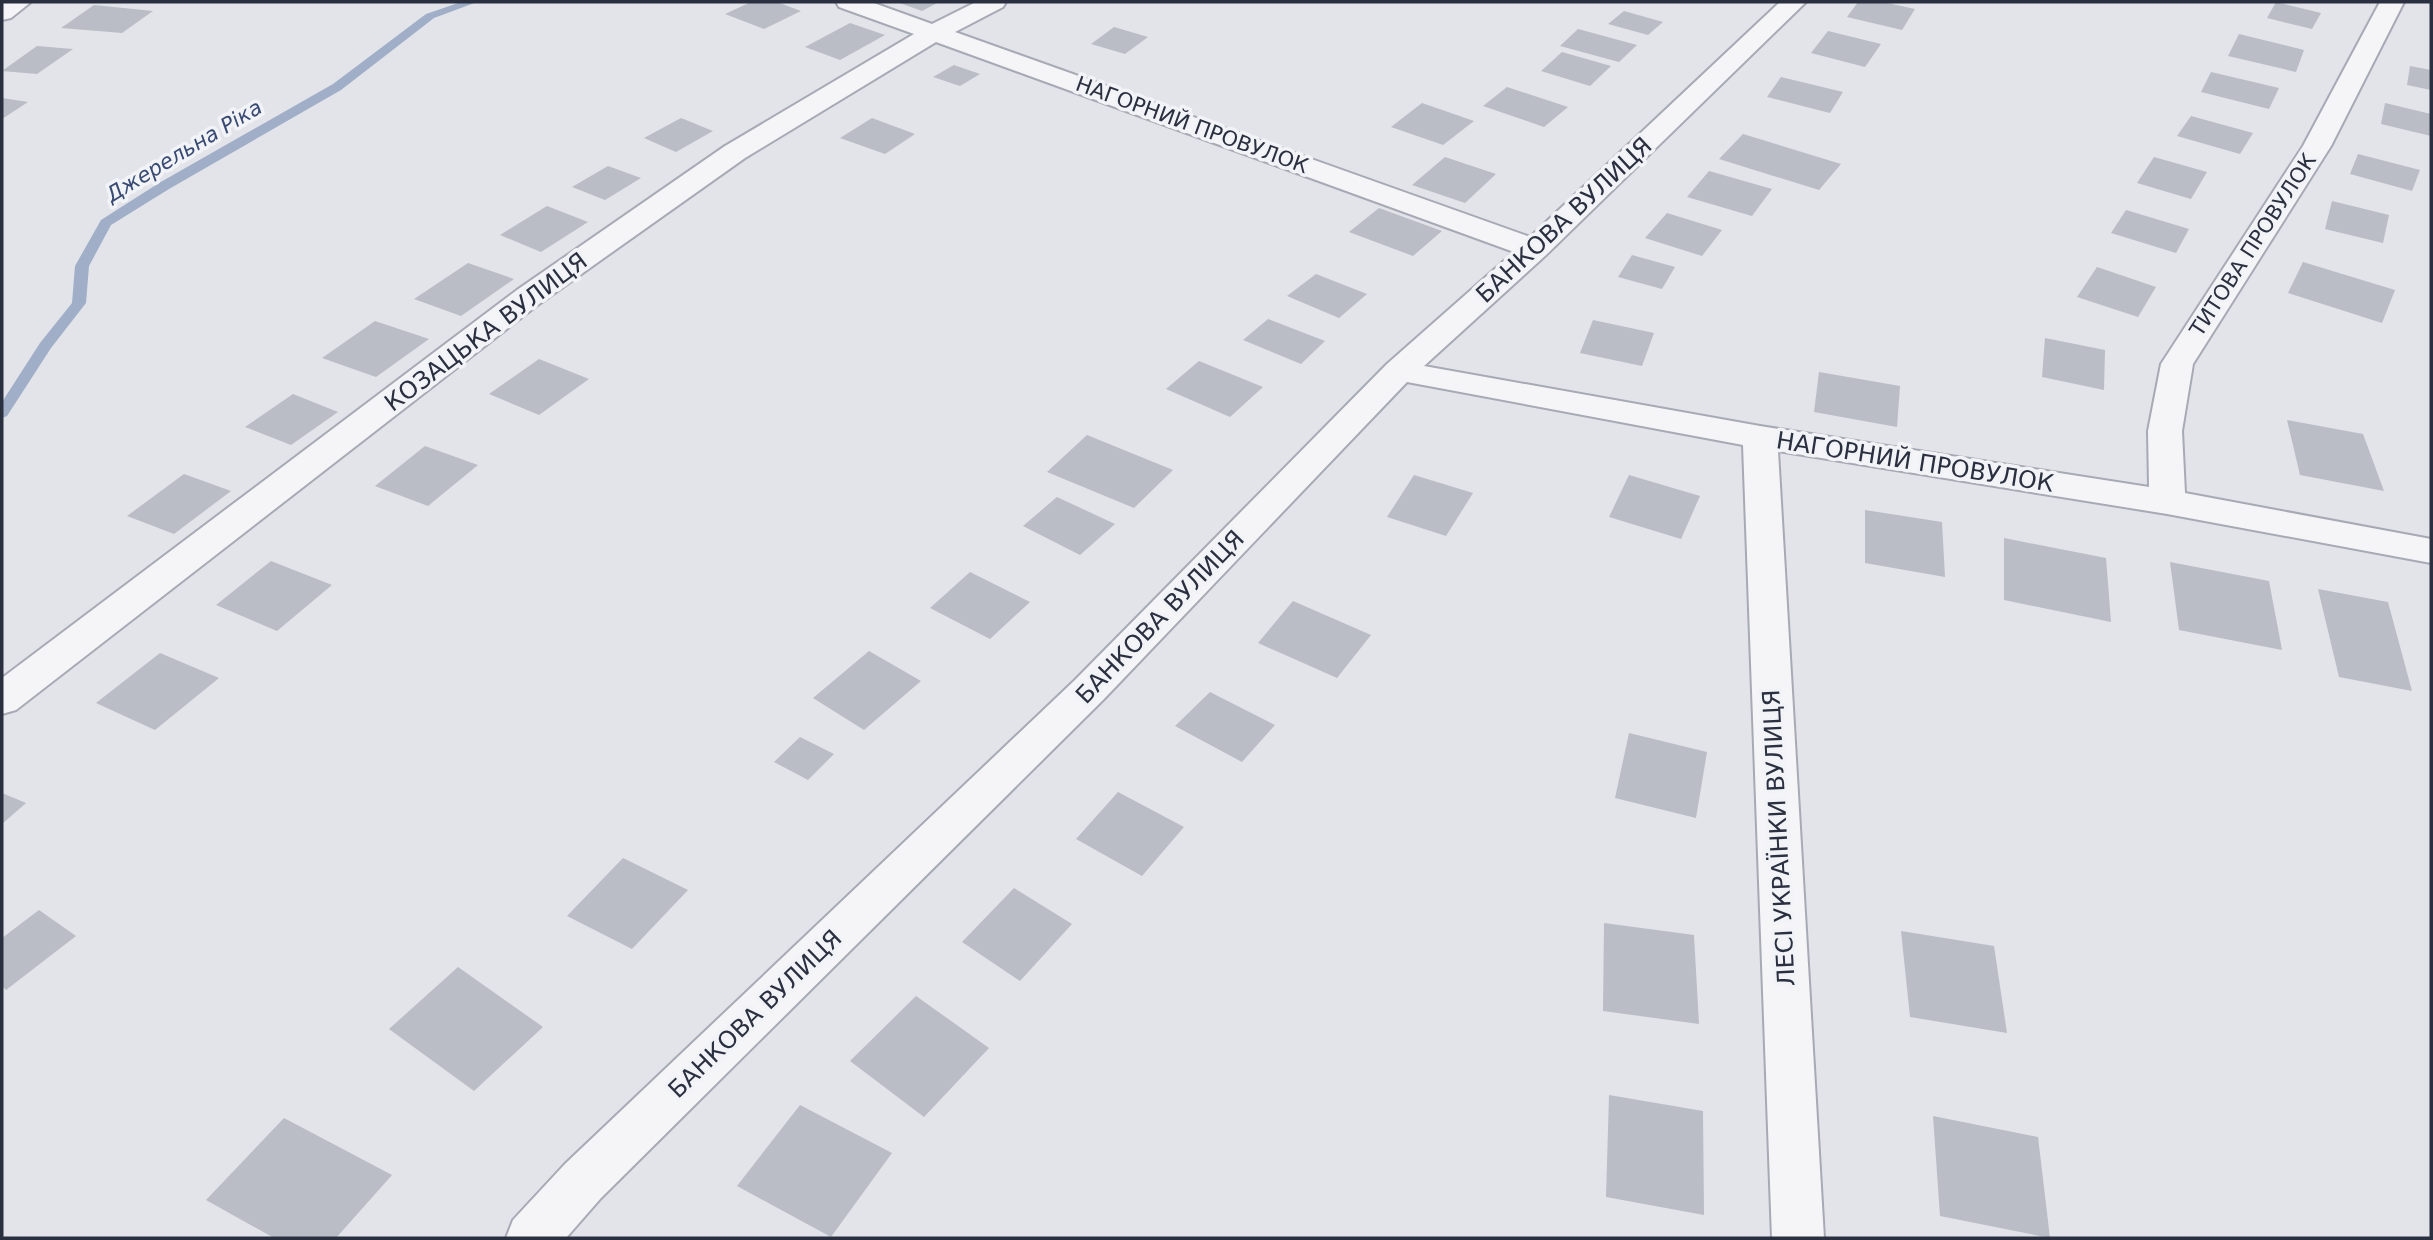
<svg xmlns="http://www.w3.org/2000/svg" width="2433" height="1240" font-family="'DejaVu Sans',sans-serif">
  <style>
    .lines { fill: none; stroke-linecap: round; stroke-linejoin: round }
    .stream { fill: #a0aec7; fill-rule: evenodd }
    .building { fill: #babdc6 }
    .street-casing { stroke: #a7aab4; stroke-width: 4 }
    .street { fill: #f5f5f8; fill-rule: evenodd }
    .labels { text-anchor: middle; stroke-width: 7; stroke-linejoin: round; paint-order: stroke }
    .far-street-label { font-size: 21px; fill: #2b3040; stroke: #f2f3f7 }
    .far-water-label { font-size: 21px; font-style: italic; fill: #384a72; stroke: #f2f3f7 }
    .street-label { font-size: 24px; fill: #2b3040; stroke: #f2f3f7 }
  </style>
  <rect width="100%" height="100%" fill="#e2e4ea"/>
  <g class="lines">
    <!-- stream -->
    <path class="stream" d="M461 2H477L434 18 341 90 169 189 111 225 89 266 86 303 51 348 7 416 2 418V402L40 343 72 303 75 266 101 220 159 183 333 84 426 14Z"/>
  </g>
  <!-- building -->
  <g class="building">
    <path d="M751 2H777L801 11 764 29 725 14Z"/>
    <path d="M897 2H939L922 11Z"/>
    <path d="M1858 2H1883L1915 9 1902 30 1847 17Z"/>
    <path d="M2276 2 2321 13 2312 29 2267 18Z"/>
    <path d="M94 5 153 11 122 33 61 28Z"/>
    <path d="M1624 11 1663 22 1648 35 1608 24Z"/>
    <path d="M850 23 885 35 840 60 805 47Z"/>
    <path d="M1114 27 1148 37 1125 54 1091 44Z"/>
    <path d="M1578 29 1637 45 1619 62 1560 46Z"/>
    <path d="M1828 31 1881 44 1865 67 1811 53Z"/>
    <path d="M2239 34 2304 50 2296 72 2228 56Z"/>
    <path d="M37 46 73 49 37 74 2 71Z"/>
    <path d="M1562 52 1611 66 1590 86 1541 71Z"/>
    <path d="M954 65 980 74 960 86 933 77Z"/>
    <path d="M2410 66 2431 70V90L2407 85Z"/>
    <path d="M2211 72 2279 88 2269 109 2201 92Z"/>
    <path d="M1781 77 1843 92 1830 113 1767 97Z"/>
    <path d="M1507 87 1568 107 1544 127 1483 106Z"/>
    <path d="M2 98 28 102 2 119Z"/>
    <path d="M1422 103 1474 121 1443 145 1391 127Z"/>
    <path d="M2385 103 2431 114V136L2381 124Z"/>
    <path d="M2191 116 2253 133 2240 154 2177 136Z"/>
    <path d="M681 118 713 131 676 152 644 138Z"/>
    <path d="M872 118 915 134 885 154 840 138Z"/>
    <path d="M1743 134 1841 164 1819 190 1719 159Z"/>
    <path d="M2358 154 2420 170 2412 191 2350 174Z"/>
    <path d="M1445 157 1496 174 1465 203 1412 185Z"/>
    <path d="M2154 157 2207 172 2191 199 2137 183Z"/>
    <path d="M608 166 641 178 605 200 572 187Z"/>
    <path d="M1709 171 1772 189 1752 216 1687 197Z"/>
    <path d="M2332 201 2389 215 2383 243 2325 229Z"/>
    <path d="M547 206 588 222 541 252 500 235Z"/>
    <path d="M1379 208 1442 231 1413 256 1349 232Z"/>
    <path d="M2126 210 2189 229 2176 253 2111 233Z"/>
    <path d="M1667 213 1722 230 1702 256 1645 238Z"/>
    <path d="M1632 255 1675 267 1662 289 1618 277Z"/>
    <path d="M2303 262 2395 290 2382 323 2288 293Z"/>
    <path d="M468 263 514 279 461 316 414 299Z"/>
    <path d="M2097 267 2156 287 2138 317 2077 297Z"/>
    <path d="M1316 274 1367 294 1339 318 1287 296Z"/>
    <path d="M1268 319 1325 341 1301 364 1243 340Z"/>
    <path d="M1593 320 1654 333 1642 366 1580 353Z"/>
    <path d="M375 321 429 339 376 377 322 358Z"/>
    <path d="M2045 338 2105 350 2104 390 2042 377Z"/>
    <path d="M539 359 589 379 539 415 489 394Z"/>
    <path d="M1199 361 1263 387 1230 417 1166 389Z"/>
    <path d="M1819 372 1900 386 1897 427 1814 412Z"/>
    <path d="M293 394 338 412 291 445 245 427Z"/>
    <path d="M2287 420 2363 434 2384 491 2300 475Z"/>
    <path d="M1087 435 1173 470 1134 508 1047 472Z"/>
    <path d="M425 446 478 465 428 506 375 486Z"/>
    <path d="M184 474 231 491 174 534 127 516Z"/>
    <path d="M1414 475 1473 493 1446 536 1387 517Z"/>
    <path d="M1629 475 1700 496 1681 539 1609 517Z"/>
    <path d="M1057 497 1115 524 1080 555 1023 526Z"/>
    <path d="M1865 510 1942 522 1945 577 1865 563Z"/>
    <path d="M2004 538 2106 558 2111 622 2004 600Z"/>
    <path d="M271 561 332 585 277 631 216 605Z"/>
    <path d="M2170 562 2269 581 2282 650 2179 630Z"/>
    <path d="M970 572 1030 602 990 639 930 608Z"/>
    <path d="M2318 589 2388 602 2412 691 2339 677Z"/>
    <path d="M1293 601 1371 635 1337 678 1258 643Z"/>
    <path d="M869 651 921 681 864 730 813 698Z"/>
    <path d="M160 653 219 678 155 730 96 703Z"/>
    <path d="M1210 692 1275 725 1242 762 1175 726Z"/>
    <path d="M1629 733 1707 752 1696 818 1615 798Z"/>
    <path d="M800 737 834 754 808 780 774 762Z"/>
    <path d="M1118 792 1184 827 1142 876 1076 839Z"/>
    <path d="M2 793 26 803 2 824Z"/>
    <path d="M623 858 688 890 632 949 567 916Z"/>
    <path d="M1014 888 1072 924 1020 981 962 942Z"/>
    <path d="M39 910 76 936 6 990 2 986V938Z"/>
    <path d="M1604 923 1694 935 1699 1024 1603 1011Z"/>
    <path d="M1901 931 1994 946 2007 1033 1910 1017Z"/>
    <path d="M458 967 543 1027 474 1091 389 1029Z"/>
    <path d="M916 996 989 1048 924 1117 850 1061Z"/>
    <path d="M1609 1095 1703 1111 1704 1215 1606 1197Z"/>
    <path d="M800 1105 892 1153 831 1237 737 1186Z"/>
    <path d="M1933 1116 2038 1137 2050 1238 1940 1216Z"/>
    <path d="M284 1118 392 1175 336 1238H274L206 1200Z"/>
  </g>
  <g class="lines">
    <defs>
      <g id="street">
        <path d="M3 2H31L11 18 2 20Z"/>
        <path d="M836 2H871L932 24 976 2H1006L1003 7 955 32 1530 237 1780 2H1806L1546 255 1424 366 1760 426 2149 487 2148 431 2161 364 2303 146 2380 2H2404L2331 146 2193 364 2182 431 2185 493 2431 539V563L2167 514 1778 451 1824 1238H1772L1743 445 1407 382 1103 700 601 1198 566 1238H506L513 1220 565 1164 1075 680 1387 364 1514 252 936 42 745 158 539 304 16 710 2 714V678L517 290 725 146 914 34 839 7Z"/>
      </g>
    </defs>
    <!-- street casing -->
    <use href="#street" class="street-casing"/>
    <!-- street -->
    <use href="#street" class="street"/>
  </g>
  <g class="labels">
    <!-- far-street labels -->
    <g class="far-street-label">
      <text transform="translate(1192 125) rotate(20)" y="7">НАГОРНИЙ ПРОВУЛОК</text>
      <text transform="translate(2253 245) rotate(-57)" y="7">ТИТОВА ПРОВУЛОК</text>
    </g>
    <!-- far-water labels -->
    <g class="far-water-label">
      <text transform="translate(184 151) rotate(-31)" y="7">Джерельна Ріка</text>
    </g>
    <!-- street labels -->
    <g class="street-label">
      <text transform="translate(1564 220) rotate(-43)" y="8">БАНКОВА ВУЛИЦЯ</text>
      <text transform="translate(486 332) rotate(-37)" y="8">КОЗАЦЬКА ВУЛИЦЯ</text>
      <text transform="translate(1915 462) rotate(9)" y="8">НАГОРНИЙ ПРОВУЛОК</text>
      <text transform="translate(1160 617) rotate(-46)" y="8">БАНКОВА ВУЛИЦЯ</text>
      <text transform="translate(1779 838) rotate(-93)" y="8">ЛЕСІ УКРАЇНКИ ВУЛИЦЯ</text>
      <text transform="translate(755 1014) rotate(-44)" y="8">БАНКОВА ВУЛИЦЯ</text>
    </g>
  </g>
  <!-- border -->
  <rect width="2433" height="1240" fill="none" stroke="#2b3040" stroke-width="7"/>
</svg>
